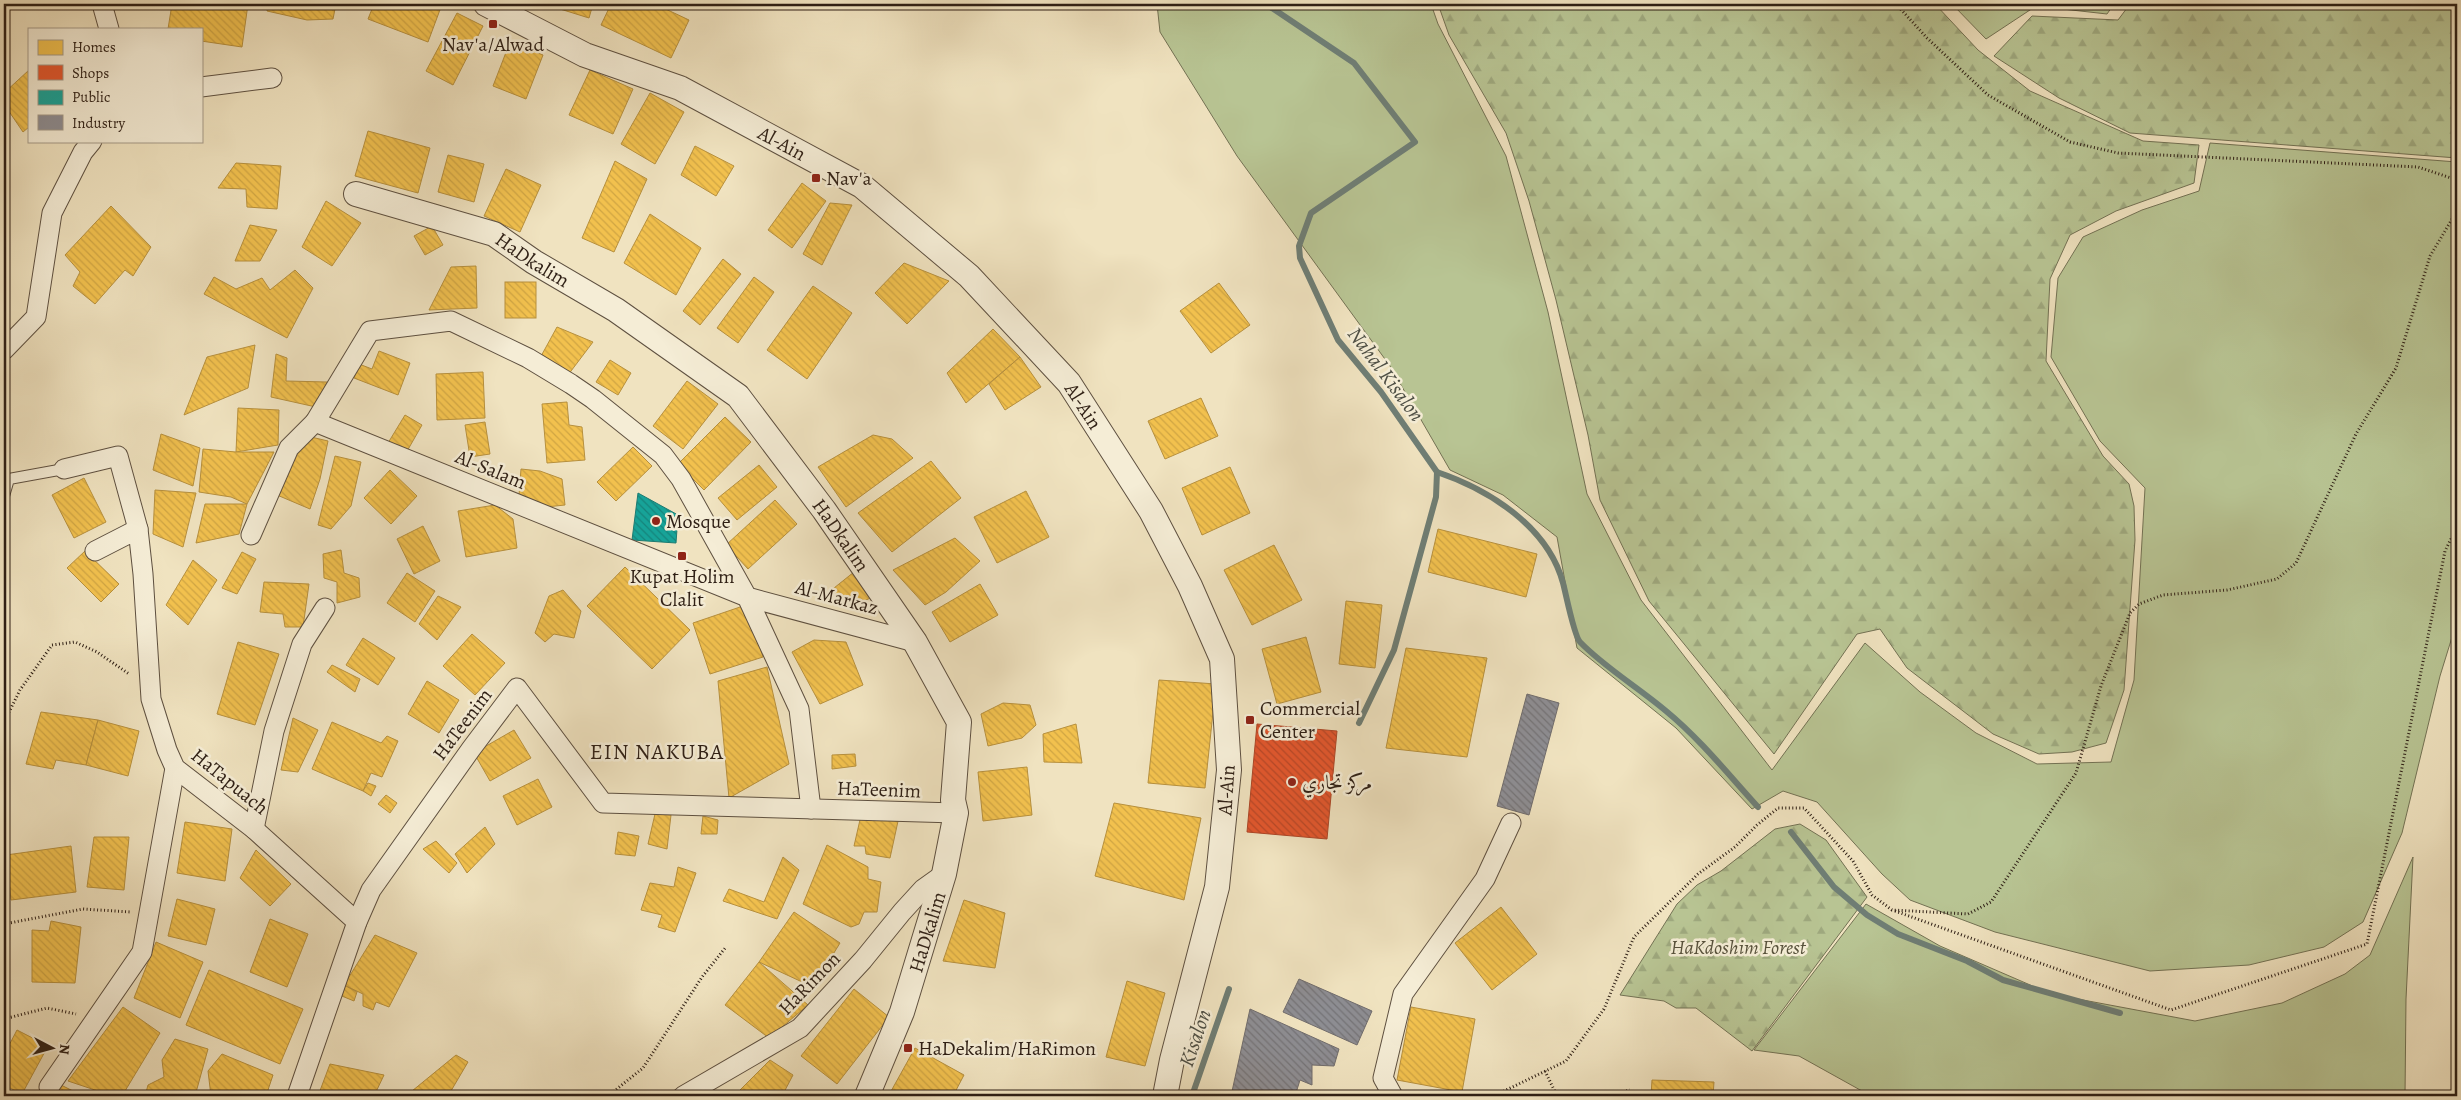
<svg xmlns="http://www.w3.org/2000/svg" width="2461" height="1100" font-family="Alegreya,Amiri,serif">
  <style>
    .green { fill: #b8c493; stroke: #737254 }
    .forest { fill: url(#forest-firs); stroke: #737254 }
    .homes { fill: url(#homes-back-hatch); stroke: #b7903d }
    .shops { fill: url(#shops-back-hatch); stroke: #ad4626 }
    .public { fill: url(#public-back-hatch); stroke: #1e7b71 }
    .industry { fill: url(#industry-back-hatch); stroke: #706c6c }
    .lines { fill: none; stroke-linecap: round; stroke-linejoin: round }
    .stream { stroke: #6f7e75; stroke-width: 6 }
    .service-casing { stroke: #5e5040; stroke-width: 12 }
    .minor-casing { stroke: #5e5040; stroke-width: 21 }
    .tertiary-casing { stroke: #5e5040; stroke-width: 26 }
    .path { stroke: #2e1f15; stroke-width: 3; stroke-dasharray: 1 2.5; stroke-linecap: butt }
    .service { stroke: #f5edd6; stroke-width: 10 }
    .minor { stroke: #f5edd6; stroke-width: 19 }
    .tertiary { stroke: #f5edd6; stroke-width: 24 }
    .poi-dot { fill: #8f2418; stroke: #f5edd6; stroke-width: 2 }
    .labels { text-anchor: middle; stroke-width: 5; stroke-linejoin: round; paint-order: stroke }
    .poi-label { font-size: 20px; fill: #2e1f15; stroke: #f5edd6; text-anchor: start }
    .street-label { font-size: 20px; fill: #2e1f15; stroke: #f5edd6 }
    .park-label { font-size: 20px; font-style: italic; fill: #57513b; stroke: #f5edd6 }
    .water-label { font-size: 21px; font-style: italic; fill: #4e4f45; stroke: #f5edd6 }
    .quarter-label { font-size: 22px; letter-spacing: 1px; fill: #2e1f15; stroke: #f5edd6 }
  </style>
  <defs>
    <pattern id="forest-firs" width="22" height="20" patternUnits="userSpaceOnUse" patternTransform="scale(1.25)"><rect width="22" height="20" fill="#b8c493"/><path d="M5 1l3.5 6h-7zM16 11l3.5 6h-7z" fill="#9ea87e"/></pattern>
    <pattern id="homes-back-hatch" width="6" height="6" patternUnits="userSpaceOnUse" patternTransform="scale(1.25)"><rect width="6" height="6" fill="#f2c14e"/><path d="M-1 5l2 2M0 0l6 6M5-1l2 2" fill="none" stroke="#d0a543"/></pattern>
    <pattern id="shops-back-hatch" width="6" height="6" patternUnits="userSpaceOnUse" patternTransform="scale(1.25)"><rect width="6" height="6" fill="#e4572e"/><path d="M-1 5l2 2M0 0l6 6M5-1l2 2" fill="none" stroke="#b94726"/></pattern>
    <pattern id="public-back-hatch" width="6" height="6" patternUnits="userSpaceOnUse" patternTransform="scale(1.25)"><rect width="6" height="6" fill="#17a398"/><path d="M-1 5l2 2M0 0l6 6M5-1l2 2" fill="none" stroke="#15847b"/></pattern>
    <pattern id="industry-back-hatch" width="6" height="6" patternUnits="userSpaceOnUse" patternTransform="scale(1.25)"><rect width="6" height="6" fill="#8d8d92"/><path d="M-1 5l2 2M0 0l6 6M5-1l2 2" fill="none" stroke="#747376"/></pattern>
  </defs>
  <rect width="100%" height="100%" fill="#f0e3c0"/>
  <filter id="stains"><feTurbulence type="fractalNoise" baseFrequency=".004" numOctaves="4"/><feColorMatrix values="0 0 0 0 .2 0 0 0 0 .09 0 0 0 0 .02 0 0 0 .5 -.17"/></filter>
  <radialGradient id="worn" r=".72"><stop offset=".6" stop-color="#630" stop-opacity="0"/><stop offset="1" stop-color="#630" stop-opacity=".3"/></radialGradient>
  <!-- green -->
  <g class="green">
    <path d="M1157 4H1431L1438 24 1506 156 1548 312 1587 494 1641 600 1772 770 1865 643 1920 692 1976 733 2037 764 2111 762 2134 680 2145 488 2100 441 2051 357 2058 278 2083 237 2142 210 2199 191 2210 143 2457 162V621L2440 676 2402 833 2363 922 2324 947 2249 965 2150 971 1995 932 1910 900 1882 874 1817 802 1783 791 1752 809 1676 728 1577 648 1557 537 1503 495 1450 470 1390 366 1237 156 1160 32Z"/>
    <path d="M1952 4H2114L2107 14 2036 6 1986 39Z"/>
    <path d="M2413 857 2406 999 2405 1096H1871L1799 1056 1754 1050 1866 904 1940 946 2051 994 2195 1021 2282 1003 2345 974 2370 955Z"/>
  </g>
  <!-- forest -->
  <g class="forest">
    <path d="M1438 4H1935L1978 50 2030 91 2143 141 2199 145 2194 183 2116 211 2070 235 2050 279 2046 361 2103 456 2129 484 2134 506 2135 540 2124 690 2106 743 2072 752 2039 754 1993 734 1907 668 1880 629 1857 634 1774 754 1649 601 1600 500 1588 435 1556 300 1529 201 1506 133 1449 35Z"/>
    <path d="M2130 4H2457V158L2130 133 2059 98 1994 56 2032 16 2118 20Z"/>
    <path d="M1800 824 1826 840 1867 897 1752 1051 1696 1008H1676L1664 1001 1620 995 1677 904 1697 885 1721 871 1775 829Z"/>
  </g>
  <!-- homes -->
  <g class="homes">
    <path d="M172 4H248L242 47 201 41V29H168Z"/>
    <path d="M268 4H336L333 19 307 20 267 11Z"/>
    <path d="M374 4H434L441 7 428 42 368 19Z"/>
    <path d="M544 4H593L589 18Z"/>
    <path d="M611 4H655L689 20 671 58 601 25Z"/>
    <path d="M457 13 483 26 453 85 426 71Z"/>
    <path d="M510 42 543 55 526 99 493 86Z"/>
    <path d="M29 70V127L23 132 4 104V93Z"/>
    <path d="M590 70 633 89 613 134 569 115Z"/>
    <path d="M650 93 684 112 655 164 621 144Z"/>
    <path d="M368 131 430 148 418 193 355 176Z"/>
    <path d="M695 146 734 166 716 196 681 175Z"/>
    <path d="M448 155 484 164 474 202 438 192Z"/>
    <path d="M615 161 647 179 614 252 582 238Z"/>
    <path d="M236 163 281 166 277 209 247 207 246 189 218 188Z"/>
    <path d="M506 169 541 185 520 232 484 216Z"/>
    <path d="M802 183 826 201 792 248 768 230Z"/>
    <path d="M326 201 361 223 332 266 302 247Z"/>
    <path d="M830 203 852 205 822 265 803 254Z"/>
    <path d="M111 206 151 247 133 276 125 270 95 304 73 286 80 272 65 255Z"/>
    <path d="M650 214 701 248 676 295 624 263Z"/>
    <path d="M250 225 277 230 260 261H235Z"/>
    <path d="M432 226 443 245 425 255 414 236Z"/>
    <path d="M723 259 741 274 700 325 683 311Z"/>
    <path d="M904 263 949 281 907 324 875 293Z"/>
    <path d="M476 266 477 308 429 310 451 267Z"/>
    <path d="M295 270 313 288 287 338 204 294 214 277 236 289 262 278 270 290Z"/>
    <path d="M754 277 774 292 738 343 717 328Z"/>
    <rect x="505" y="282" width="31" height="36"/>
    <path d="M1219 283 1250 325 1211 353 1180 311Z"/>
    <path d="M813 286 852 313 807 379 767 350Z"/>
    <path d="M557 327 593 342 568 375 540 358Z"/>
    <path d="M993 329 1020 357 966 403 947 373Z"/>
    <path d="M255 345 248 388 184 415 207 357Z"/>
    <path d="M379 351 410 363 398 395 354 378 359 364 372 369Z"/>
    <path d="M276 354 287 358 286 381 327 382 316 407 271 397Z"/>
    <path d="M1020 357 1041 387 1005 410 989 384Z"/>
    <path d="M610 360 631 373 618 395 596 382Z"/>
    <path d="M483 372 485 418 437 420 436 374Z"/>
    <path d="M687 381 718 404 683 449 653 426Z"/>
    <path d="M1201 398 1218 436 1165 459 1148 421Z"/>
    <path d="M567 402 569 425 582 427 585 460 547 463 542 404Z"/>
    <path d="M238 408 279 410 278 445 236 452Z"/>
    <path d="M405 415 422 425 406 453 388 443Z"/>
    <path d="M725 417 751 442 704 490 678 464Z"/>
    <path d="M485 422 490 454 470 457 465 425Z"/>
    <path d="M161 434 200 448 193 486 153 470Z"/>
    <path d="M873 435 892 439 913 458 846 507 818 467Z"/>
    <path d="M311 437 328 441 320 479 310 509 277 495 286 464Z"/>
    <path d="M633 447 652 466 616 501 597 482Z"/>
    <path d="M203 449 236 452H274L247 504 231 497 199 492Z"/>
    <path d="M335 456 361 462 351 506 331 529 318 525Z"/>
    <path d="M931 461 961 498 892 552 858 513Z"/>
    <path d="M759 465 777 487 737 520 718 498Z"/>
    <path d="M1230 467 1250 513 1202 535 1182 488Z"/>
    <path d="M521 469 540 471 562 479 565 505 546 507 519 495Z"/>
    <path d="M390 470 417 496 391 524 364 498Z"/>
    <path d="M84 478 106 522 74 538 52 495Z"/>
    <path d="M155 490 196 493 183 547 153 534Z"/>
    <path d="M1026 491 1049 537 997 563 974 517Z"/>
    <path d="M775 500 797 524 748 569 726 545Z"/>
    <path d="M205 504H247L239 534 196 543Z"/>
    <path d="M495 505 513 519 517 548 466 557 458 511Z"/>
    <path d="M423 526 440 561 414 574 397 539Z"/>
    <path d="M1438 529 1537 554 1526 597 1428 572Z"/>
    <path d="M955 538 980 561 946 592 925 605 893 570Z"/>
    <path d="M1274 545 1302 600 1252 625 1224 570Z"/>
    <path d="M341 550 344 573 359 578 360 597 337 603V582L324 578 323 554Z"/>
    <path d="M85 551 119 584 101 602 67 568Z"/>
    <path d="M242 552 256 559 237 594 222 588Z"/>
    <path d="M193 560 217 580 188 625 166 605Z"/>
    <path d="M625 567 690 630 652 669 587 606Z"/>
    <path d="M854 572 875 596 855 605 829 592Z"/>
    <path d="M407 573 435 591 415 622 387 603Z"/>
    <path d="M264 582 309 584 303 627H285L283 614 260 612Z"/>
    <path d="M980 584 998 615 950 642 932 612Z"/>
    <path d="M563 590 581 611 574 638 554 634 545 642 535 633 549 596Z"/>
    <path d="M438 596 461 607 437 640 419 624Z"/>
    <path d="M1346 601 1382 605 1375 668 1339 664Z"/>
    <path d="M746 605 763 657 710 674 693 623Z"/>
    <path d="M472 634 505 663 475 695 443 666Z"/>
    <path d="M1306 637 1321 692 1277 704 1262 649Z"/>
    <path d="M363 638 395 658 378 685 346 665Z"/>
    <path d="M814 640 846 642 863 685 820 704 792 652Z"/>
    <path d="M238 642 279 654 255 725 217 714Z"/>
    <path d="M1406 648 1487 658 1467 757 1386 748Z"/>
    <path d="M332 665 360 679 355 692 327 672Z"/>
    <path d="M767 667 789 764 729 798 718 681Z"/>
    <path d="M1159 680 1216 684 1205 788 1148 783Z"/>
    <path d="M427 681 459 700 439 733 408 714Z"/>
    <path d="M1003 703 1030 705 1036 725 1022 738 988 746 981 714Z"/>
    <path d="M41 712 98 720 86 765 56 760 53 769 26 764Z"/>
    <path d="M293 718 318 730 298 772 281 770Z"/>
    <path d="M98 720 139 731 128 776 86 765Z"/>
    <path d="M332 722 381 743 387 736 398 741 382 777 371 773 363 791 312 769Z"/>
    <path d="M1076 724 1082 763 1044 762 1043 734Z"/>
    <path d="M514 730 531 758 490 781 474 753Z"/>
    <path d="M855 754 856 766 832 769V755Z"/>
    <path d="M1027 767 1032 815 983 821 978 772Z"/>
    <path d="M538 779 552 807 517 825 503 796Z"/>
    <path d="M368 783 376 786 371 796 363 791Z"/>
    <path d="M386 795 397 803 390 813 378 804Z"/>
    <path d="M1114 803 1201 818 1184 900 1095 876Z"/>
    <path d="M862 811 900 812 890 858 866 854 865 846H854Z"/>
    <path d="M655 814 671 815 667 849 648 844Z"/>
    <path d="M703 816 718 820 717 834H701Z"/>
    <path d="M185 822 232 829 225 881 177 873Z"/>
    <path d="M485 827 495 844 467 873 455 854Z"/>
    <path d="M618 832 639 836 635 856 615 854Z"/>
    <path d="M94 837H129L124 890 87 887Z"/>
    <path d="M436 841 457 863 449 873 423 849Z"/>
    <path d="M827 845 868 867V879L881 882 877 912H864L859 924 851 927 803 904Z"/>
    <path d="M71 846 76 892 11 900 6 855Z"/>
    <path d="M256 850 291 884 270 906 240 878Z"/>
    <path d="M783 857 799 870 777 919 723 901 729 889 764 902Z"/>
    <path d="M678 867 696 873 675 932 658 927 662 915 641 910 650 883 674 887Z"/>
    <path d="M177 899 215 909 206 945 168 936Z"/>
    <path d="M964 900 1005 913 995 968 943 961Z"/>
    <path d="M1501 907 1537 954 1492 990 1455 943Z"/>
    <path d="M794 912 840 943 813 987 759 962Z"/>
    <path d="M270 919 308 934 287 987 250 972Z"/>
    <path d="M51 921 81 927 75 983 32 982V930L49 931Z"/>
    <path d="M375 935 417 953 389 1007 376 1002 373 1010 363 1006V994L344 985Z"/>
    <path d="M156 942 203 962 180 1018 134 998Z"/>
    <path d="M759 962 808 1005 769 1038 725 1005Z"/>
    <path d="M209 970 303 1009 280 1064 186 1025Z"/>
    <path d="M1127 981 1165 993 1145 1066 1106 1057Z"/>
    <path d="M344 985 357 992 354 1001 332 992Z"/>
    <path d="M854 989 889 1017 837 1084 801 1056Z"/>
    <path d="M123 1007 160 1033 122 1096H113L68 1081Z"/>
    <path d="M1411 1007 1475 1019 1462 1092 1397 1080Z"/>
    <path d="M17 1030 48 1046 22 1094 4 1085V1055Z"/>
    <path d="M175 1039 208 1049 195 1096H145L148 1085 164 1077 162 1060Z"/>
    <path d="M915 1048 964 1075 953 1096H896L890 1093Z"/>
    <path d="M222 1054 273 1075 266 1096H211L208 1071Z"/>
    <path d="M456 1055 468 1062 448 1096H419L412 1091Z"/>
    <path d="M770 1060 793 1075 782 1096H734Z"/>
    <path d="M330 1064 384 1075 374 1096H318Z"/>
    <path d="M1652 1080 1714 1082 1713 1096H1651Z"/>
    <path d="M53 1081 83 1096H46Z"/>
  </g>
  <!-- shops -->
  <path class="shops" d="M1257 724 1337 731 1327 839 1247 832Z"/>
  <!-- public -->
  <path class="public" d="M638 493 678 515 676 543 632 540Z"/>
  <!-- industry -->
  <g class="industry">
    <path d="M1527 694 1559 703 1529 815 1497 806Z"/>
    <path d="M1299 979 1372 1011 1357 1045 1283 1012Z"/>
    <path d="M1250 1009 1339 1049 1334 1066 1312 1065V1085L1300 1080 1295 1096H1231Z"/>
  </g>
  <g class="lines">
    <!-- stream -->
    <g class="stream">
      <path d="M1266 4 1354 63 1415 142 1311 213 1299 246 1300 258 1338 340 1381 392 1437 472 1436 497 1394 650 1359 723"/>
      <path d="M1437 472C1490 490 1548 527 1563 583 1566 594 1574 636 1580 642 1604 667 1639 688 1666 711 1700 739 1728 774 1758 807"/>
      <path d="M1791 832 1834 887 1867 915 1898 934 1967 961 2003 980 2120 1013"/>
      <path d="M1192 1096 1229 989"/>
    </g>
    <defs>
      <g id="service">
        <path d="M4 496 9 479 64 469"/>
        <path d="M4 588V594"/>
      </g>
      <g id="minor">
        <path d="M102 4 109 29"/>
        <path d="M201 87 272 78"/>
        <path d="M4 350 36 317 52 213 83 152 92 141"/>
        <path d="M64 469 118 456 138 529"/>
        <path d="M251 535 289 448 315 422"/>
        <path d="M95 551 138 529 143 574 151 699 167 750 175 768 254 829 357 922"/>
        <path d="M811 809 799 709 747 597 681 479 663 455 593 399 571 384 528 358 451 321 370 331 315 422 747 597 915 642"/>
        <path d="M254 829 274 731 302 644 325 608"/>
        <path d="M49 1087 142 952 175 768"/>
        <path d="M297 1096 357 922 371 890 471 749 517 688 603 803 956 813"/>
        <path d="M683 1096 800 1028 863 960 902 912 923 889 944 874"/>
        <path d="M1393 1096 1383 1078 1403 994 1485 879 1511 823"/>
      </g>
      <g id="tertiary">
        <path id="s1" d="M486 4 585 55 680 88 862 186 969 276 1069 383 1151 511 1190 586 1222 659 1229 770 1217 887 1172 1060 1165 1096"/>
        <path id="s2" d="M356 194 494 234 534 262 616 310 738 396 824 510 915 642 959 722 953 800 956 813 944 874 902 1012 867 1096"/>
      </g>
    </defs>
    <!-- service casing -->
    <use href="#service" class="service-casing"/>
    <!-- minor casing -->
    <use href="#minor" class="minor-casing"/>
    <!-- tertiary casing -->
    <use href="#tertiary" class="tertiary-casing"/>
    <!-- path -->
    <g class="path">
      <path d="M1896 4 1927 38 1988 95 2070 142 2118 153 2418 167 2457 180"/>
      <path d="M4 722 20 690 52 645 75 642 97 652 129 674"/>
      <path d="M1895 911 2171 1010 2367 944 2445 551 2457 527"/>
      <path d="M4 924 83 909 131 912"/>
      <path d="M4 1019 47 1008 76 1014"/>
      <path d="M1545 1071 1557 1096"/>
      <path d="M608 1096 643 1068 702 977 726 947"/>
      <path d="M1494 1096 1566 1061 1604 1009 1634 937 1698 874 1735 847 1757 825 1778 808H1804L1853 861 1872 895 1892 910 1968 914 1991 902 2076 773 2101 686 2130 613 2139 604 2163 595 2227 590 2277 579 2296 563 2356 434 2396 368 2430 256 2457 211"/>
      <path d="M1606 1096 1630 1090"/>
    </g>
    <!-- service -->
    <use href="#service" class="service"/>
    <!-- minor -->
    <use href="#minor" class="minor"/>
    <!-- tertiary -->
    <use href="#tertiary" class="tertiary"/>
  </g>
  <!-- markers -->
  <g class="poi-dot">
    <rect x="488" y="19" width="10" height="10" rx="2.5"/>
    <rect x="811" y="173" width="10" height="10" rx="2.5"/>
    <circle cx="656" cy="521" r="5"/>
    <rect x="677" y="551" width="10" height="10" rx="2.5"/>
    <rect x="1245" y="715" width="10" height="10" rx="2.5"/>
    <circle cx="1292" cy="782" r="5"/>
    <rect x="903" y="1043" width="10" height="10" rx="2.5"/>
  </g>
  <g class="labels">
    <!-- poi labels -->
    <g class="poi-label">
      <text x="493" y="51" text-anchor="middle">Nav'a/Alwad</text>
      <text x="826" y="185">Nav'a</text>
      <text x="666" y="528">Mosque</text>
      <text x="682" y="583" text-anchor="middle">Kupat Holim<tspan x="682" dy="23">Clalit</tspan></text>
      <text x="1260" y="715">Commercial<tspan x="1260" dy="23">Center</tspan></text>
      <text x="1302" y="789">مركز تجاري</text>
      <text x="918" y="1055">HaDekalim/HaRimon</text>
    </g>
    <!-- street labels -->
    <g class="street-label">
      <text dy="7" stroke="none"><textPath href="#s1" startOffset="328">Al-Ain</textPath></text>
      <text dy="7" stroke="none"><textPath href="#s2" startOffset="190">HaDkalim</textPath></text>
      <text dy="7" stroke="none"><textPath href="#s1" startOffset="732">Al-Ain</textPath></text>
      <text transform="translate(491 469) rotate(22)" y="7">Al-Salam</text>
      <text dy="7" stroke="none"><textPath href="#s2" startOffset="610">HaDkalim</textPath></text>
      <text transform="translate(837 597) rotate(15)" y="7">Al-Markaz</text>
      <text transform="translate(462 724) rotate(-53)" y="7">HaTeenim</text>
      <text transform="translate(230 781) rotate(39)" y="7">HaTapuach</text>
      <text transform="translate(879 789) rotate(2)" y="7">HaTeenim</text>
      <text transform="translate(1226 790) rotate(-86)" y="7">Al-Ain</text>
      <text transform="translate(927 932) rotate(-73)" y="7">HaDkalim</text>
      <text transform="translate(809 983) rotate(-46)" y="7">HaRimon</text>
    </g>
    <!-- park labels -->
    <g class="park-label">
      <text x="1738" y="954">HaKdoshim Forest</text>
    </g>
    <!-- water labels -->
    <g class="water-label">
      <text transform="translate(1386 374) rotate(53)" y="7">Nahal Kisalon</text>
      <text transform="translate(1195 1038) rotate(-71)" y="7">Kisalon</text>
    </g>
    <!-- quarter labels -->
    <g class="quarter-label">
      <text x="657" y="759">EIN NAKUBA</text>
    </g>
  </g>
  <!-- margin -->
  <rect width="2461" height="1100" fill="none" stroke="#f0e3c0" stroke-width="20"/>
  <rect x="5" y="5" width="2451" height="1090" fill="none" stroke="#2e1f15" stroke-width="2.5"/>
  <rect x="10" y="10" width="2441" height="1080" fill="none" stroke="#2e1f15"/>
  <!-- legend -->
  <rect x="28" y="28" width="175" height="115" fill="#f5edd6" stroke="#a59b89"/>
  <rect x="38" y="40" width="25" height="15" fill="#f2c14e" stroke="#a59b89"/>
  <text x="72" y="52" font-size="15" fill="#2e1f15">Homes</text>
  <rect x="38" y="65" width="25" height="15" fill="#e4572e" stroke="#a59b89"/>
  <text x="72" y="78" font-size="15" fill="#2e1f15">Shops</text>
  <rect x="38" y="90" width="25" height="15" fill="#17a398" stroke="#a59b89"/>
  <text x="72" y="102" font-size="15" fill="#2e1f15">Public</text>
  <rect x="38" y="115" width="25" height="15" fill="#8d8d92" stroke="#a59b89"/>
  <text x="72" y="128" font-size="15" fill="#2e1f15">Industry</text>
  <!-- north arrow -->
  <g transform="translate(52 1048) rotate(96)" stroke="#f5edd6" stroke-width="4" paint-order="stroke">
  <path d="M0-4L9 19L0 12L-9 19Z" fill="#2e1f15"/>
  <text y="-8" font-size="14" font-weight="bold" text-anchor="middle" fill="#2e1f15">N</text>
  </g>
  <rect width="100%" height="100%" filter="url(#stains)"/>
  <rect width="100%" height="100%" fill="url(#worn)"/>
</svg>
